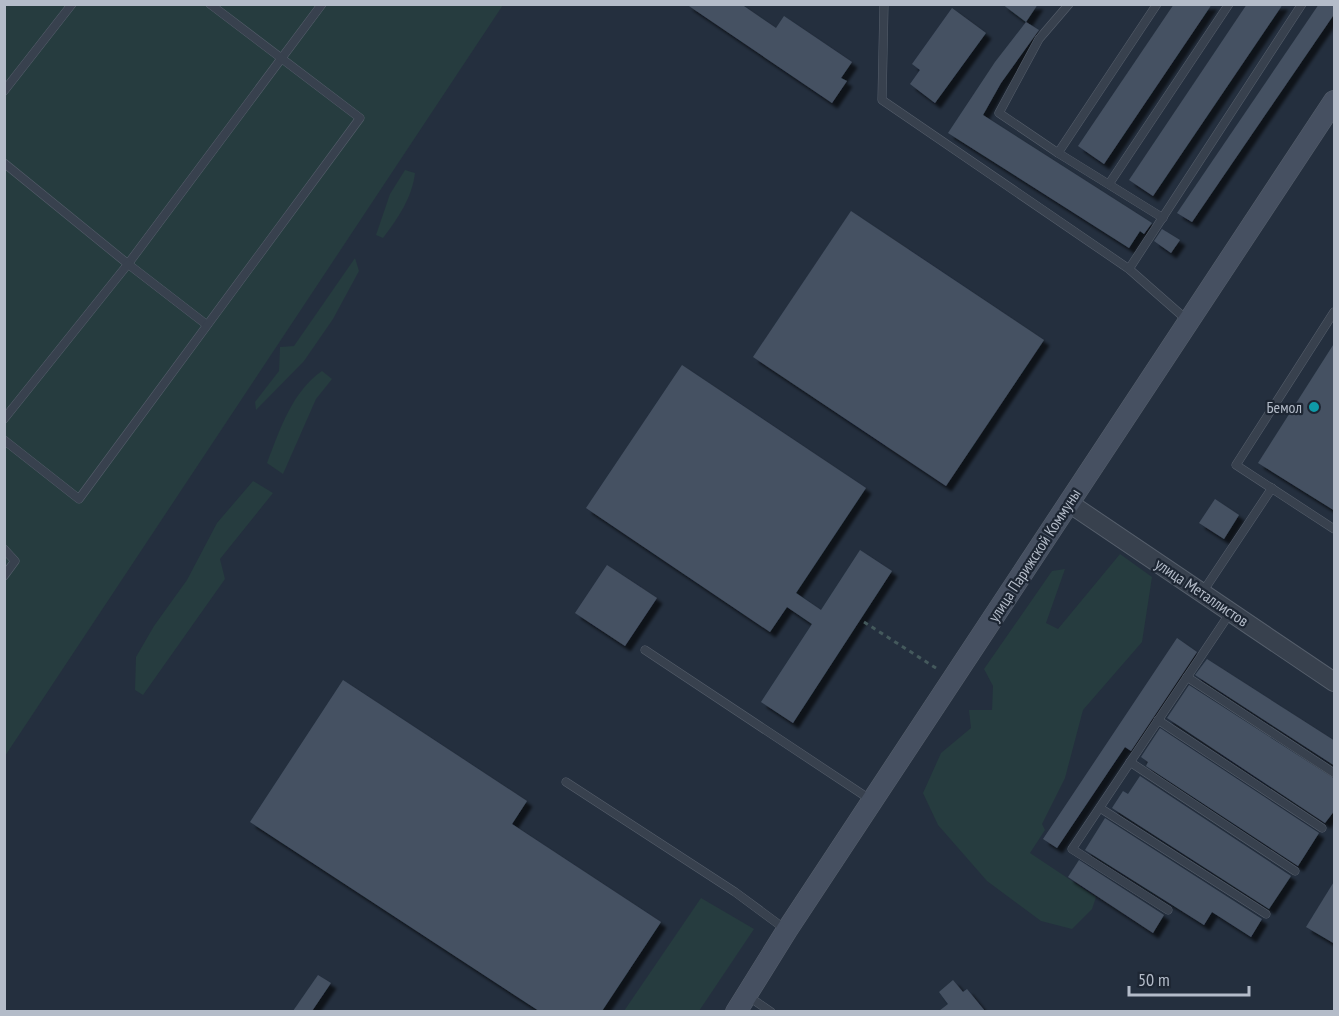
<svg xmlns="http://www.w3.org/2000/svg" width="1339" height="1016" font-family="'PT Sans Narrow',sans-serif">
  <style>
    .green { fill: #263c3f }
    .building { fill: #455162; filter: url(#shadow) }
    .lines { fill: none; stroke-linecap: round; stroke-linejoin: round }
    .service-casing { stroke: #565f6c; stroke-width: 9 }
    .tertiary-casing { stroke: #565f6c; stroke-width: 20 }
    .secondary-casing { stroke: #565f6c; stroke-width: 22 }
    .path { stroke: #44595c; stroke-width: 3; stroke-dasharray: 4.5 4.5; stroke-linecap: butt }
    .service { stroke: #38414e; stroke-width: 8 }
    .tertiary { stroke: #38414e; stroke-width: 18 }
    .secondary { stroke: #465061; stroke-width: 21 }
    .culture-dot { fill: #0f9aa8; stroke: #1d2633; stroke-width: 2 }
    .labels { text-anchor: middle; stroke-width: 4.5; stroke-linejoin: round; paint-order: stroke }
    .poi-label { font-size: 16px; fill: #b4bcc9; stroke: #1d2633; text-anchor: end }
    .street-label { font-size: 16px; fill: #b4bcc9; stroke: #1d2633 }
  </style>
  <defs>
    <filter id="shadow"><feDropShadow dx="5.5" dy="5.5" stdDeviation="1.5" flood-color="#0009"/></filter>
  </defs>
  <rect width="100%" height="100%" fill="#242f3e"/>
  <!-- green -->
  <g class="green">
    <path d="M5 5H503L5 756Z"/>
    <path d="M405 170 415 173C412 198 398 218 383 238L376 235 390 194Z"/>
    <path d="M355 258 359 271 333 319 304 361 256 410 255 402 279 371 280 347 294 346Z"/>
    <path d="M322 371 332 379 316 399 283 474 267 463C280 429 292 392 322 371Z"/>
    <path d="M253 481 273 493 220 559 225 579 143 695 135 690 136 657 154 626 187 580 217 523Z"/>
    <path d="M1120 554 1152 577 1142 642 1083 710 1065 778 1042 824 1045 830 1030 853 1096 897 1092 909 1072 929 1041 921 987 881 938 825 923 793 941 753 971 728 969 710H992L993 686 984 669 1052 571 1065 569 1046 623 1058 629Z"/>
    <path d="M701 898 754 929 699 1011H624Z"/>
  </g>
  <!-- building -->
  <g class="building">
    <path d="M686 4H741L776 28 784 16 852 62 841 78 847 81 832 103Z"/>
    <path d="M1002 4H1038L1026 22Z"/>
    <path d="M1174 4H1212L1104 164 1078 146Z"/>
    <path d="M1247 4H1283L1153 196 1129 180Z"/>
    <path d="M1319 4H1335V13L1192 222 1177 213Z"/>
    <path d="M952 8 986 33 935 103 910 84 920 70 912 64Z"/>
    <path d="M1026 22 1039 30 1001 83 983 115 1152 223 1144 234 1140 231 1129 248 948 133 995 62Z"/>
    <path d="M851 211 1044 340 946 486 753 357Z"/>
    <path d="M1162 229 1180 240 1171 253 1154 241Z"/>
    <path d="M1335 342V511L1258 463Z"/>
    <path d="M682 365 866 488 796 593 821 610 860 550 892 571 793 723 761 702 812 624 787 607 770 632 586 508Z"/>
    <path d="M1215 499 1239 515 1224 539 1199 523Z"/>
    <path d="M607 565 657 598 625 646 575 613Z"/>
    <path d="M1177 638 1197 652 1131 751 1125 747 1057 848 1043 839Z"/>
    <path d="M1207 659 1335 741V766L1195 675Z"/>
    <path d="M343 680 527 801 512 824 661 922 602 1011H539L250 822Z"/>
    <path d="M1189 685 1335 779V810L1325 823 1167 718Z"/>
    <path d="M1160 728 1319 833 1298 866 1146 766 1148 762 1141 757Z"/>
    <path d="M1140 776 1291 876 1269 909 1112 808 1123 791 1128 794Z"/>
    <path d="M1105 818 1262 919 1251 937 1212 912 1204 925 1085 850Z"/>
    <path d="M1079 860 1164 915 1153 933 1068 877Z"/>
    <path d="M1335 880V944L1306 927Z"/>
    <path d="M318 975 331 983 312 1011H293Z"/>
    <path d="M953 980 963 992 967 989 985 1011H939L948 1004 939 992Z"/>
  </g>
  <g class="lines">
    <defs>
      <g id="service">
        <path d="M884 4 882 100 1129 269 1187 320"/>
        <path d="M1069 4 1039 39 999 113 1058 153 1163 218"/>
        <path d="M4 91 72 4"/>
        <path d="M1058 153 1157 4"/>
        <path d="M4 163 128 264 322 4"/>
        <path d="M1109 184 1229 4"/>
        <path d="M1129 269 1302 4"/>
        <path d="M1334 312 1236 465 1334 529"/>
        <path d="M4 419 128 264 207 325"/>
        <path d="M4 440 79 499 360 118 210 4"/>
        <path d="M4 549 15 561 4 576"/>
        <path d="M1202 593 1272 488"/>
        <path d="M645 650 871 800"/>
        <path d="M1187 677 1334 773"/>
        <path d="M1158 720 1322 828"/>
        <path d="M1130 762 1295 871"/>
        <path d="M566 782 735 892 785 929"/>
        <path d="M1100 808 1266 914"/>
        <path d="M1168 910 1072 849 1230 613"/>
        <path d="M748 996 771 1012"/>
      </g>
      <path id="tertiary" d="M1069 503 1334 682"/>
      <path id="secondary" d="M736 1012 787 930 1334 101"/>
    </defs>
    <!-- service casing -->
    <use href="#service" class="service-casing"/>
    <!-- tertiary casing -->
    <use href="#tertiary" class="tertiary-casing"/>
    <!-- secondary casing -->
    <use href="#secondary" class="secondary-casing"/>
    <!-- path -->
    <path class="path" d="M864 622 939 670"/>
    <!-- service -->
    <use href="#service" class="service"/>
    <!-- tertiary -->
    <use href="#tertiary" class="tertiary"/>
    <!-- secondary -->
    <use href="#secondary" class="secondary"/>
  </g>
  <!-- markers -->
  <circle class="culture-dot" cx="1314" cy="407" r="6"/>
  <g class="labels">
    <!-- poi labels -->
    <g class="poi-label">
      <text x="1302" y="413">Бемол</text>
    </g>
    <!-- street labels -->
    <g class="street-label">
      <text transform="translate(1034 555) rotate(-57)" y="6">улица Парижской Коммуны</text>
      <text transform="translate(1202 592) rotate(34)" y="6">улица Металлистов</text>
    </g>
  </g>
  <!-- border -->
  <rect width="1339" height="1016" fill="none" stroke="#b4bcc9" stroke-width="12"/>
  <!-- scale -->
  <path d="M1129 986v9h120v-9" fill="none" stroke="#b4bcc9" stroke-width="3"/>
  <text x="1138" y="986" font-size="18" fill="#b4bcc9" stroke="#1d2633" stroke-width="4.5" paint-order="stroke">50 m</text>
</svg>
